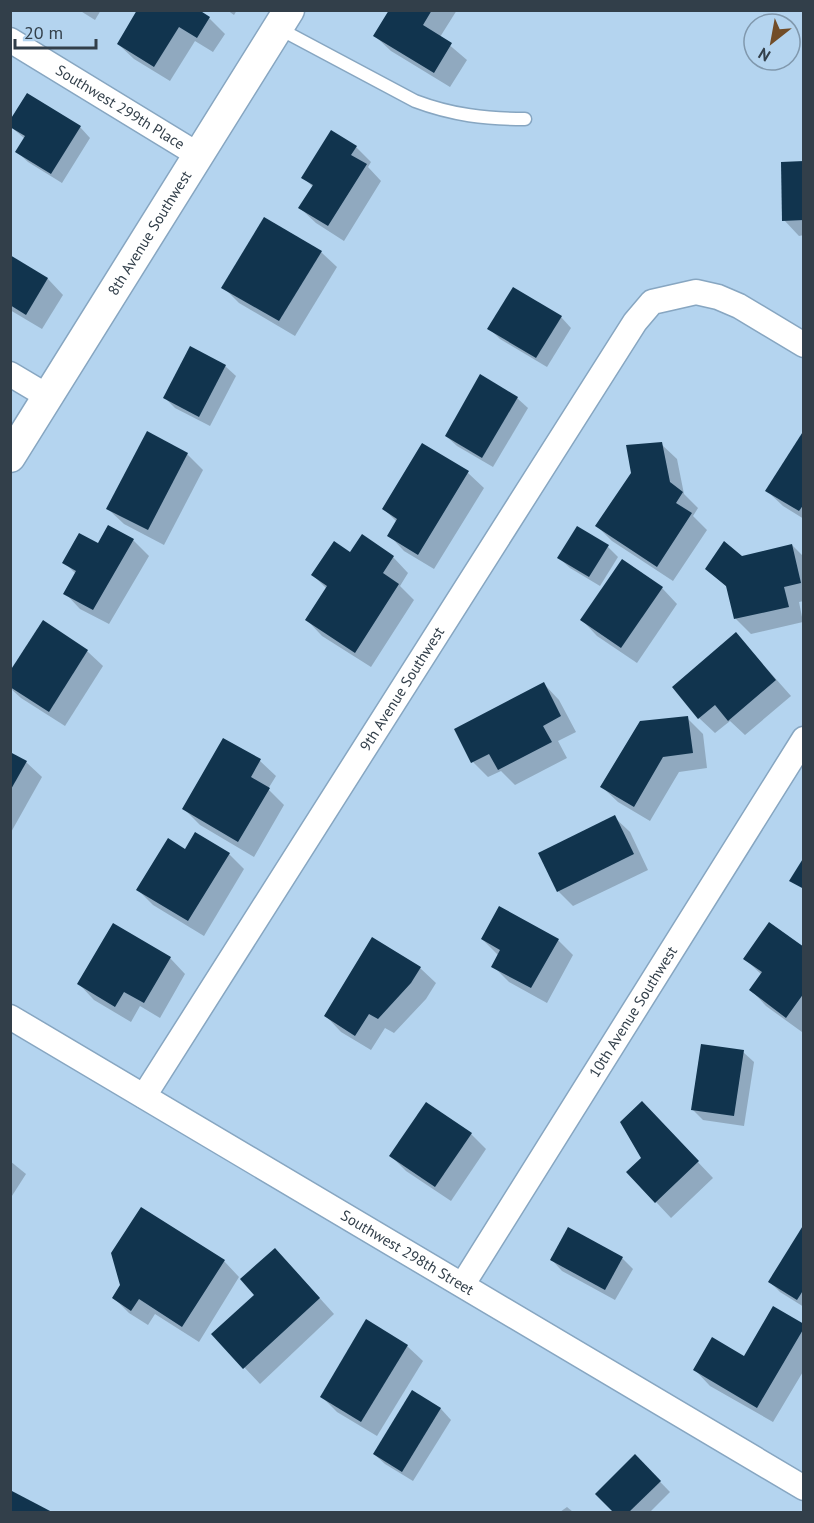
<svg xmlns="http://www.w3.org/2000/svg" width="814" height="1523" font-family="'PT Sans',sans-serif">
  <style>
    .shadow { fill: #0003 }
    .building { fill: #11344e }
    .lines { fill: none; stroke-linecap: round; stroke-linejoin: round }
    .service-casing { stroke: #87a6c1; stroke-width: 15 }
    .minor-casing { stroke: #87a6c1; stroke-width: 27 }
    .tertiary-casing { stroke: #87a6c1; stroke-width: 33 }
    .service { stroke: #fff; stroke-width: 12 }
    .minor { stroke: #fff; stroke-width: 24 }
    .tertiary { stroke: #fff; stroke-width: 30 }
    .labels { text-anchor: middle; stroke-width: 6; stroke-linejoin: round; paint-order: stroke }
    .street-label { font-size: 15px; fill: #323f4a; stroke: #b4d4ef }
  </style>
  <rect width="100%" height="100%" fill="#b4d4ef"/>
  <!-- shadow -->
  <g class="shadow">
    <path d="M79 10H101L95 20Z"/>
    <path d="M196 10 209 18 225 34 213 52 195 41 170 81 134 59 118 44Z"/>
    <path d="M227 10H237L234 15Z"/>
    <path d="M391 10H457L440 37 467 60 450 87 391 51 375 36Z"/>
    <path d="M10 126 80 127 90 138 62 183 28 162 17 152 25 139Z"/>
    <path d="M356 147 371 162 368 167 381 181 344 241 316 223 300 208 313 187 303 177Z"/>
    <path d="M804 163V235L799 236 784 220Z"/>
    <path d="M321 252 337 267 295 336 239 303 223 287Z"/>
    <path d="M10 257 48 279 63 295 42 329 10 310Z"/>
    <path d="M561 317 571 328 547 367 500 339 489 328Z"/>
    <path d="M225 366 236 376 210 426 175 408 165 398Z"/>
    <path d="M517 398 528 408 493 467 457 446 446 436Z"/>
    <path d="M804 433V519L783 506 767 491Z"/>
    <path d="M661 444 677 459 684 494 698 508 693 516 707 530 673 581 612 541 597 526Z"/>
    <path d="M187 454 203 470 164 545 124 524 108 509Z"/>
    <path d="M468 473 484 488 434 569 404 551 389 535 397 522 384 509Z"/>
    <path d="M133 540 149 556 109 624 80 609 65 593 76 574 64 562 98 545Z"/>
    <path d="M792 545 804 557V601L799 602 803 622 751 634 736 619 729 589 707 569Z"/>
    <path d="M608 547 618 557 600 586 570 568 559 558Z"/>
    <path d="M393 557 408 573 400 586 414 600 371 667 322 636 307 620 327 589 313 575Z"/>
    <path d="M662 588 677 604 637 663 597 636 582 620Z"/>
    <path d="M736 634 791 696 745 735 730 721 715 733 699 718Z"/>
    <path d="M87 651 103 666 65 726 21 698 10 688V674Z"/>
    <path d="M544 684 559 700 576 732 558 741 567 758 515 785 501 771 488 777 473 762Z"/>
    <path d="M687 718 703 734 707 768 679 772 650 821 618 802 602 787Z"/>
    <path d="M224 740 260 761 276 776 268 789 284 805 254 857 200 825 184 809Z"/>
    <path d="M10 753 26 762 42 777 10 834Z"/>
    <path d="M614 817 630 832 648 870 573 906 558 891Z"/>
    <path d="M185 851 229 854 244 869 204 936 153 905 138 890Z"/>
    <path d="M482 939 558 940 573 955 547 1003 509 982 493 966 498 955Z"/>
    <path d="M804 949V1030L802 1032 766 1006 751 990 762 975 745 959Z"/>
    <path d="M170 958 185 974 160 1018 140 1006 131 1022 94 1000 79 984Z"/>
    <path d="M420 968 436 983 426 999 394 1033 385 1028 371 1050 341 1032 326 1016Z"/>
    <path d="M743 1052 754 1062 744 1126 703 1120 693 1110Z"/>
    <path d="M657 1119 713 1178 671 1218 628 1172 642 1158Z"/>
    <path d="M471 1134 486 1149 451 1201 406 1171 391 1156Z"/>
    <path d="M10 1161 26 1174 10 1199Z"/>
    <path d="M804 1226V1307L780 1292 769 1281Z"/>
    <path d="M622 1258 633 1269 615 1300 562 1271 552 1260Z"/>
    <path d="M224 1261 239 1277 199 1342 155 1314 148 1325 129 1313 114 1298Z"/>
    <path d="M290 1265 334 1314 260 1384 213 1334Z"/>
    <path d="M804 1325V1370L773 1422 710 1386 695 1370 745 1358Z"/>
    <path d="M407 1346 423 1361 377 1436 337 1412 321 1396Z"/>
    <path d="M412 1392 441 1409 451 1420 413 1481 385 1464 374 1454Z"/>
    <path d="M635 1456 670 1492 650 1512H615L597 1494Z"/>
    <path d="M10 1491 49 1512H10Z"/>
    <path d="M567 1507 573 1512H560Z"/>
  </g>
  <!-- building -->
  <g class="building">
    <path d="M137 10H199L210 17 197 38 179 27 154 67 117 44Z"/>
    <path d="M389 10H432L423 25 452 43 434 73 373 36Z"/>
    <path d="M27 93 81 126 51 174 15 152 25 136 10 127V120Z"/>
    <path d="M331 130 357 146 351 155 367 164 328 226 298 208 313 185 301 178Z"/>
    <path d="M804 161V220L782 221 781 162Z"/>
    <path d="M264 217 322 251 279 321 221 288Z"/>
    <path d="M10 255 48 278 26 315 10 305Z"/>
    <path d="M513 287 562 316 536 358 487 329Z"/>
    <path d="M190 346 226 365 199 417 163 398Z"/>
    <path d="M480 374 518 397 482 458 445 436Z"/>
    <path d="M804 430V504L799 511 765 491Z"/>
    <path d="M147 431 188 453 148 530 106 509Z"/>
    <path d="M662 442 670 482 683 492 676 503 692 513 657 567 595 526 631 473 626 445Z"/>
    <path d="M422 443 469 471 418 555 387 536 397 519 382 509Z"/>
    <path d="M108 525 134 539 93 610 63 594 76 571 62 563 79 533 98 543Z"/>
    <path d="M577 526 609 545 589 577 557 558Z"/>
    <path d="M362 534 394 556 383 573 399 584 355 653 305 620 327 586 311 575 334 541 350 552Z"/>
    <path d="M724 541 742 556 792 544 801 583 784 587 789 607 734 619 726 586 705 569Z"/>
    <path d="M622 559 663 587 621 648 580 620Z"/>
    <path d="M43 620 88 650 49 712 10 687V671Z"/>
    <path d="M736 632 776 680 728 721 715 705 698 719 672 687Z"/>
    <path d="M544 682 561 716 543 726 552 742 498 770 489 754 471 763 454 729Z"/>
    <path d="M688 716 693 753 663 757 634 807 600 787 640 721Z"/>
    <path d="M223 738 261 759 251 777 270 788 238 842 182 809Z"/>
    <path d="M10 752 27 761 10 791Z"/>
    <path d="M615 815 634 854 557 892 538 853Z"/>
    <path d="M195 832 230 853 188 921 136 890 168 838 185 849Z"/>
    <path d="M804 857V889L789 881Z"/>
    <path d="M499 906 559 939 531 988 491 967 500 950 481 939Z"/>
    <path d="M769 922 804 947V993L786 1018 749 990 762 972 743 959Z"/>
    <path d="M113 923 171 957 144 1003 124 992 115 1007 77 984Z"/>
    <path d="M372 937 421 967 411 983 378 1019 369 1014 355 1036 324 1016Z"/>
    <path d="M701 1044 744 1050 734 1116 691 1110Z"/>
    <path d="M642 1101 699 1161 655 1203 626 1172 641 1158 620 1122Z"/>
    <path d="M426 1102 472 1133 435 1187 389 1156Z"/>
    <path d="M141 1207 225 1260 182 1327 139 1299 131 1311 112 1298 120 1285 111 1253Z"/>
    <path d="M804 1224V1289L797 1300 768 1282Z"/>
    <path d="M568 1227 623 1257 605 1290 550 1260Z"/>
    <path d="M275 1248 320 1298 243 1369 211 1334 254 1295 240 1279Z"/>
    <path d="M773 1306 804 1324V1328L757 1408 693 1370 712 1337 744 1356Z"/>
    <path d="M366 1319 408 1345 361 1422 320 1397Z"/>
    <path d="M412 1390 441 1408 402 1472 373 1454Z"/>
    <path d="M635 1454 661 1481 629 1512H613L595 1494Z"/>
    <path d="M10 1490 52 1512H10Z"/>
  </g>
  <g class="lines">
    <defs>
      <path id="service" d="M278 28 415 101C452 115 486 119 525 119"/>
      <g id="minor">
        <path id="s1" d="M10 40 200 156"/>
        <path d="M10 374 47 396"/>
        <path id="s2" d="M10 1017 804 1488"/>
        <path id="s3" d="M144 1096 635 322 652 302 696 292 718 297 739 306 804 345"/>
        <path id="s4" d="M463 1284 804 739"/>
      </g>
      <g id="tertiary">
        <path id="s5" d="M10 457 289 10"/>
      </g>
    </defs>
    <!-- service casing -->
    <use href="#service" class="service-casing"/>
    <!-- minor casing -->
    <use href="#minor" class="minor-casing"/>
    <!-- tertiary casing -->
    <use href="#tertiary" class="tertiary-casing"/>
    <!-- service -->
    <use href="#service" class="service"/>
    <!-- minor -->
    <use href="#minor" class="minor"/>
    <!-- tertiary -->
    <use href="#tertiary" class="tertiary"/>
  </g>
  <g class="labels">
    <!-- street labels -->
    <g class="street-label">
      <text dy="5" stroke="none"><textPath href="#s1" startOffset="129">Southwest 299th Place</textPath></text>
      <text dy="5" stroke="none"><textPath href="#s5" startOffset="264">8th Avenue Southwest</textPath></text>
      <text dy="5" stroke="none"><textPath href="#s3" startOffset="482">9th Avenue Southwest</textPath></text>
      <text dy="5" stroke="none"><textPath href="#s4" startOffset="321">10th Avenue Southwest</textPath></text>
      <text dy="5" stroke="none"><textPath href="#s2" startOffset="462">Southwest 298th Street</textPath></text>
    </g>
  </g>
  <!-- border -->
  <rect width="814" height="1523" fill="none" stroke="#323f4a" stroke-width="24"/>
  <!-- north arrow -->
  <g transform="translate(772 42) rotate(211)"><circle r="28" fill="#b4d4ef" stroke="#8098ad" stroke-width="1.5"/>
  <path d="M0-4.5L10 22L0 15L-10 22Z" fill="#724d28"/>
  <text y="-9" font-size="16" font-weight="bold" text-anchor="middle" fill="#323f4a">N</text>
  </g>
  <!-- scale -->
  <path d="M15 39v9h81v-9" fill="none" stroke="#323f4a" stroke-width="3"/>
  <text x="24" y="39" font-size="18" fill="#323f4a" stroke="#b4d4ef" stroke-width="4.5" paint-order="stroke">20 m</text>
</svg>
